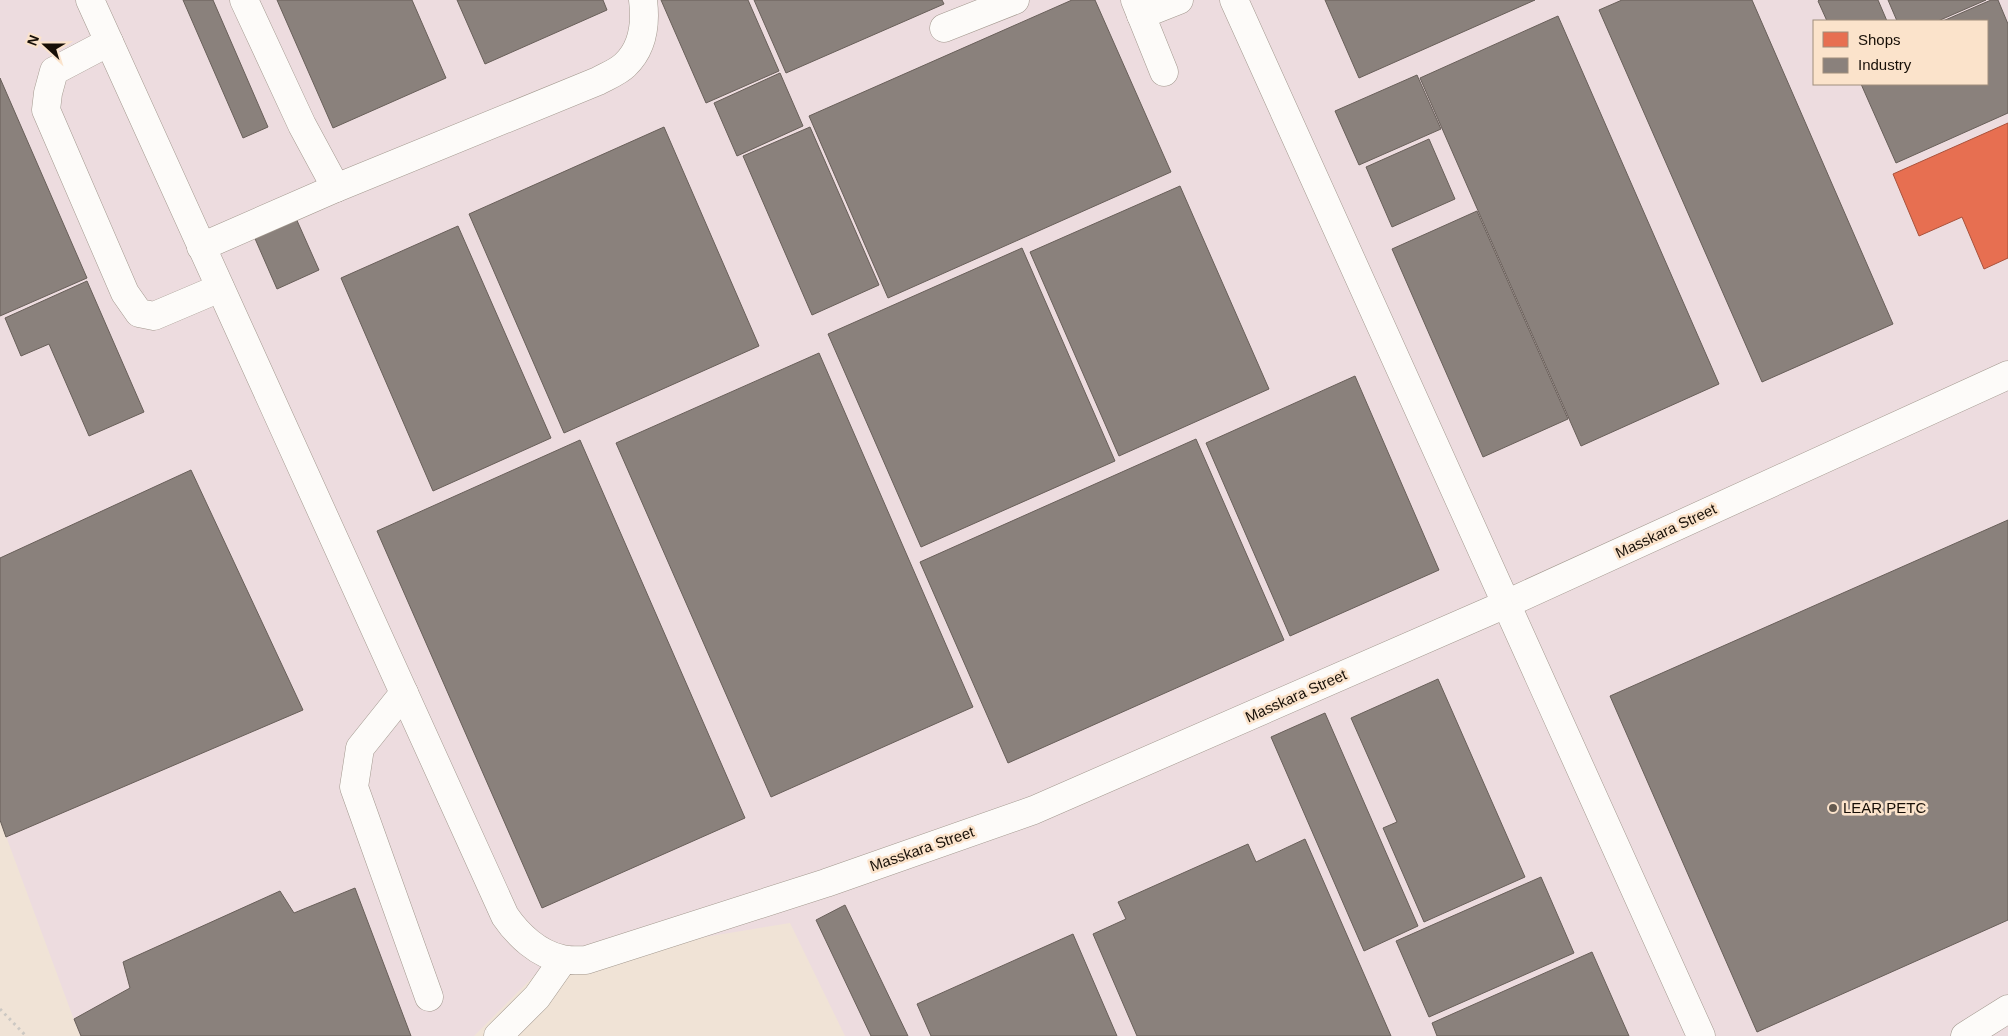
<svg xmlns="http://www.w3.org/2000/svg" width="2008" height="1036" font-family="Helvetica,sans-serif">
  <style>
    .industrial { fill: #eddcdf; fill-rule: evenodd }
    .shops { fill: #e76f51; stroke: #a9523b }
    .industry { fill: #8a817c; stroke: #685f59 }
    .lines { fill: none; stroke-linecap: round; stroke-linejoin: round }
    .minor-casing { stroke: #a2988e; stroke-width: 29 }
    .path { stroke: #ccc8c3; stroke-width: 3; stroke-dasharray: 2.5 4; stroke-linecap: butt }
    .minor { stroke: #fdfbf9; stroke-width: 28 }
    .poi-dot { fill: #63594f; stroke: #fbe3cb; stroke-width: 2 }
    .labels { text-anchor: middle; stroke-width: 5; stroke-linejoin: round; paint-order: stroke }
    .street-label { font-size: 15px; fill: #170f07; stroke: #fbe3cb }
    .poi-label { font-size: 15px; fill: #170f07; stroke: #fbe3cb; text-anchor: start }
  </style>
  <rect width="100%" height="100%" fill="#f0e3d6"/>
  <!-- industrial -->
  <path class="industrial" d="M0 0H2008V1036H845L790 923 547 963 474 1036H80L0 820ZM1814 21H1987V84H1814Z"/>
  <!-- shops -->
  <path class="shops" d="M2008 123V258L1984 269 1962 217 1919 236 1893 174Z"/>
  <!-- industry -->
  <g class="industry">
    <path d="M183 0H213L268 127 243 138Z"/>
    <path d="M277 0H412L446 78 333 128Z"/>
    <path d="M457 0H603L607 10 485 64Z"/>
    <path d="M661 0H748L779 71 706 103Z"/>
    <path d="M754 0H942L944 4 786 73Z"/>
    <path d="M1072 0H1095L1171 172 888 298 809 116Z"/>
    <path d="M1325 0H1535L1359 78Z"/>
    <path d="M1622 0H1752L1893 324 1762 382 1599 10Z"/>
    <path d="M1819 0H1878L1887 21H1827L1818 1Z"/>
    <path d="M1888 0H1986L1938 21H1897Z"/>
    <path d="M1991 0H1998L2008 24V113L1896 163 1861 84H1987V21H1943Z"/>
    <path d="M1558 16 1719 384 1581 446 1420 78Z"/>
    <path d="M780 73 803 126 737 156 714 103Z"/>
    <path d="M1417 75 1441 129 1359 165 1335 111Z"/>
    <path d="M0 78 87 278 0 316Z"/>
    <path d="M664 127 759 346 564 433 469 214Z"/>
    <path d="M810 127 879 285 812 315 743 156Z"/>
    <path d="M1429 139 1455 199 1392 227 1366 167Z"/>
    <path d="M1180 186 1269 389 1119 456 1030 252Z"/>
    <path d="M1477 211 1568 419 1483 457 1392 249Z"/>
    <path d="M295 216 319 270 277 289 253 234Z"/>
    <path d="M458 226 551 438 433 491 341 278Z"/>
    <path d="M1022 248 1115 461 921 547 828 334Z"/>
    <path d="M87 281 144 412 89 436 49 344 21 356 5 318Z"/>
    <path d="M819 353 973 707 771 797 616 443Z"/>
    <path d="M1355 376 1439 570 1290 636 1206 443Z"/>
    <path d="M1196 439 1284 640 1008 763 920 562Z"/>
    <path d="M580 440 745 818 542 908 377 531Z"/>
    <path d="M191 470 303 710 6 837 0 820V558Z"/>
    <path d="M2008 520V920L1757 1032 1610 696Z"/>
    <path d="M1438 679 1525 877 1424 922 1383 828 1397 822 1351 718Z"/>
    <path d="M1325 713 1418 926 1364 951 1271 737Z"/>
    <path d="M1305 839 1391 1036H1137L1093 934 1126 919 1118 902 1248 844 1256 862Z"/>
    <path d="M1541 877 1574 953 1429 1017 1396 941Z"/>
    <path d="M355 888 411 1036H81L74 1019 130 988 123 962 280 891 294 913Z"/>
    <path d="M845 905 908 1036H871L816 920Z"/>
    <path d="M1073 934 1117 1036H931L917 1004Z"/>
    <path d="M1592 952 1629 1036H1437L1432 1023Z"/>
  </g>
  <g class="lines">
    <defs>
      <g id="minor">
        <path d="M90 0 505 916C518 935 538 954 562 959 569 961 578 960 586 960L826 883 1034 810 1506 604 2008 375"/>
        <path d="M244 0 302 125 336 188 598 81C607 76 618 72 625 65 643 48 646 24 643 0"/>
        <path d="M1135 0 1164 72"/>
        <path d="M1234 0 1701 1036"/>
        <path d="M1141 15 1179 0"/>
        <path d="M944 28 1015 0"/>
        <path d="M109 42 54 71 48 93 46 110 125 293 139 313 154 316 220 288"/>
        <path d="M201 247 336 188"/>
        <path d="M404 693 360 748 354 787 429 997"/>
        <path d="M498 1036 537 997 563 960"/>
        <path d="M1965 1036 2008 1009"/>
      </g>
    </defs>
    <!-- minor casing -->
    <use href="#minor" class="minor-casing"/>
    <!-- path -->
    <path class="path" d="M0 1009 26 1036"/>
    <!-- minor -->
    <use href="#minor" class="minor"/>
  </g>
  <!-- markers -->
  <circle class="poi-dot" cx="1833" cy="808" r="5"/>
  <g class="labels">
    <!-- street labels -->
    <g class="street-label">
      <text transform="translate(1666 531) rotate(-25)" y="5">Masskara Street</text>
      <text transform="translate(1296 696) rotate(-24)" y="5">Masskara Street</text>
      <text transform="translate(922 849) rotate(-19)" y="5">Masskara Street</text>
    </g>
    <!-- poi labels -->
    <g class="poi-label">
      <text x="1843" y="813">LEAR PETC</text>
    </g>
  </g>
  <!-- legend -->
  <rect x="1813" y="20" width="175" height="65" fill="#fbe3cb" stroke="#a08e7d"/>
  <rect x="1823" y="32" width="25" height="15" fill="#e76f51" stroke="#a08e7d"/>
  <text x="1858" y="45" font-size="15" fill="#170f07">Shops</text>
  <rect x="1823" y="58" width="25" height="15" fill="#8a817c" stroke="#a08e7d"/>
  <text x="1858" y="70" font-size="15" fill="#170f07">Industry</text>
  <!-- north arrow -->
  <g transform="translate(45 45) rotate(291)" stroke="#fbe3cb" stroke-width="4" paint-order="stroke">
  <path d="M0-4L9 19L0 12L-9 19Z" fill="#170f07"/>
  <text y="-8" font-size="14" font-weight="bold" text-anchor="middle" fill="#170f07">N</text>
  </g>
</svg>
